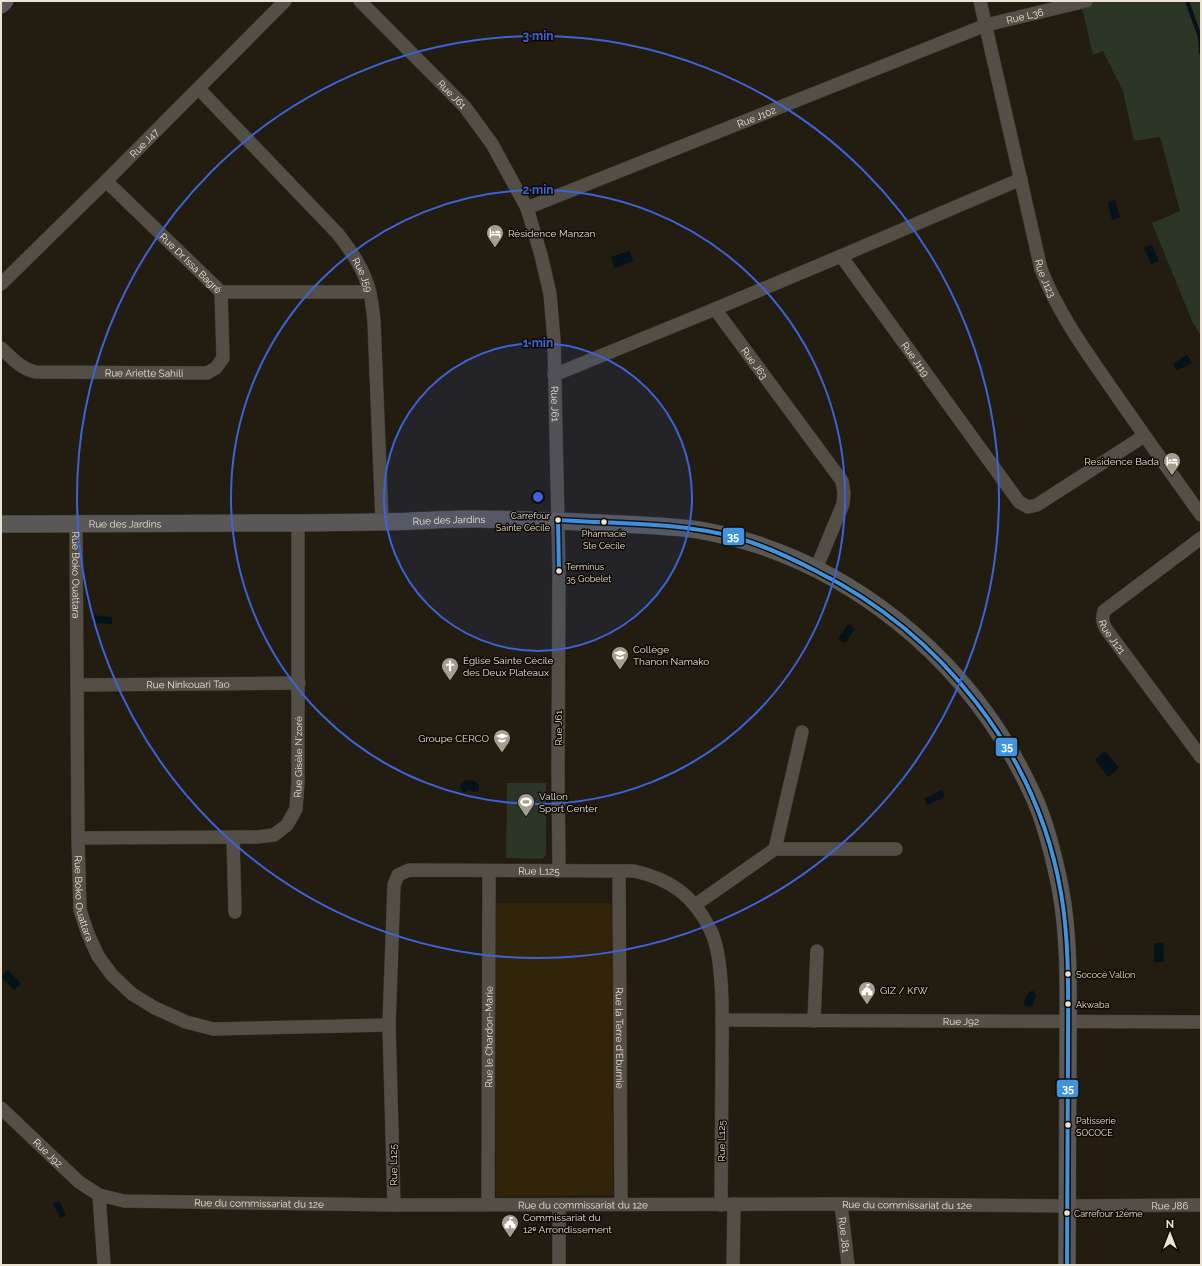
<svg xmlns="http://www.w3.org/2000/svg" width="1202" height="1266" font-family="Raleway,sans-serif">
  <style>
    .built { fill: #322408 }
    .green { fill: #2c3627 }
    .water { fill: #031319 }
    .lines { fill: none; stroke-linecap: round; stroke-linejoin: round }
    .stream { stroke: #031319; stroke-width: 4 }
    .minor-casing { stroke: #3c372f; stroke-width: 14 }
    .major-casing { stroke: #3c372f; stroke-width: 18 }
    .minor { stroke: #544f46; stroke-width: 13 }
    .major { stroke: #595857; stroke-width: 17 }
    .bus-1-casing { stroke: #0f0a03; stroke-width: 7 }
    .bus-1 { stroke: #4094de; stroke-width: 4 }
    .ring { fill: none; stroke: #3c64d8; stroke-width: 2 }
    .bus-dot { fill: #eae2d5; stroke: #0f0a03; stroke-width: 1.5 }
    .labels { text-anchor: middle; stroke-width: 3; stroke-linejoin: round; paint-order: stroke }
    .bus-label { font-size: 9px; fill: #eae2d5; stroke: #0f0a03; text-anchor: start }
    .street-label { font-size: 10px; fill: #eae2d5; stroke: #0f0a03 }
    .poi-label { font-size: 10px; fill: #eae2d5; stroke: #0f0a03; text-anchor: start }
    .centre { fill: #3c64d8; stroke: #0f0a03; stroke-width: 2 }
    .ring-label { font-size: 12px; text-anchor: middle; font-weight: bold; fill: #3c64d8; stroke: #0f0a03; stroke-width: 3; stroke-linejoin: round; paint-order: stroke }
    .line-badge { stroke: #0f0a03; stroke-width: 1.5 }
    .badge-label { font-size: 11px; text-anchor: middle; font-weight: bold; fill: #fff }
  </style>
  <rect width="100%" height="100%" fill="#221c11"/>
  <!-- built -->
  <path class="built" d="M495 903H612L613 1195 496 1196Z"/>
  <!-- green -->
  <g class="green">
    <path d="M1079 1H1201V336L1192 321 1152 223 1180 211 1160 137 1134 141 1123 91 1103 51 1093 55 1084 16Z"/>
    <path d="M507 783H546V855L542 859 506 858Z"/>
  </g>
  <!-- water -->
  <g class="water">
    <path d="M1115 200 1120 217 1112 220 1108 202Z"/>
    <path d="M1152 245 1159 261 1151 264 1144 248Z"/>
    <path d="M630 251 633 261 615 268 611 257Z"/>
    <path d="M1187 355 1192 363 1177 371 1173 364Z"/>
    <path d="M92 615 112 617V624L92 623Z"/>
    <path d="M848 624 855 629 845 643 838 639Z"/>
    <path d="M1105 751 1119 768 1108 777 1095 760Z"/>
    <path d="M470 780 478 783 479 786V790L475 792 469 790 465 792 462 791 460 788 461 784 465 781Z"/>
    <path d="M942 790 945 797 927 805 924 799Z"/>
    <path d="M1154 943H1163L1164 962H1154Z"/>
    <path d="M8 970 21 984 14 990 1 977Z"/>
    <path d="M1031 991H1034L1036 996 1032 1006 1027 1007 1024 1005C1024 1000 1027 994 1031 991Z"/>
    <path d="M59 1201 66 1215 60 1218 53 1204Z"/>
  </g>
  <g class="lines">
    <!-- stream -->
    <path class="stream" d="M1187 1 1200 37 1201 53"/>
    <defs>
      <g id="minor">
        <path id="s1" d="M360 1 465 107 492 144 527 208 541 255 550 294 554 340 559 571 558 770 559 871"/>
        <path id="s2" d="M980 1 1041 269C1058 313 1085 350 1112 389 1141 431 1171 473 1201 515"/>
        <path id="s3" d="M199 89 338 234C352 252 365 271 370 293 372 302 373 312 374 321L382 522"/>
        <path id="s4" d="M1021 179 841 256 1019 502 1028 507 1037 505 1144 436"/>
        <path id="s5" d="M106 181 221 292H369"/>
        <path id="s6" d="M527 208 986 25 1086 1"/>
        <path id="s7" d="M1 284 106 181 285 1"/>
        <path d="M715 309 841 256"/>
        <path id="s8" d="M1 348C12 358 20 368 35 372L207 373 216 368 223 358 221 292"/>
        <path id="s9" d="M554 375 715 309 842 481 844 493 843 504 816 569"/>
        <path id="s10" d="M76 523 78 838 80 910 88 934 98 956 112 975 132 994 155 1008 186 1022 213 1029 389 1025"/>
        <path id="s11" d="M1201 538 1104 611C1102 618 1102 622 1106 629L1201 757"/>
        <path id="s12" d="M77 685 299 683"/>
        <path d="M233 837 235 912"/>
        <path id="s13" d="M78 838 257 837 274 835 287 825 296 809 298 782V523"/>
        <path d="M775 849 802 732"/>
        <path id="s14" d="M619 871 621 1204"/>
        <path d="M695 905 775 849H896"/>
        <path id="s15" d="M722 1020 1201 1022"/>
        <path d="M814 1021 817 951"/>
        <path id="s16" d="M1 1108 79 1182 99 1195 124 1201 394 1205 841 1204 1067 1206 1201 1205"/>
        <path d="M99 1195 104 1265"/>
        <path id="s17" d="M488 1204 489 871"/>
        <path id="s18" d="M841 1204 848 1265"/>
        <path id="s19" d="M394 1205 389 1025 394 885 398 875 409 870 634 871C670 879 693 895 710 929 725 958 722 1025 722 1059 722 1107 721 1156 721 1205"/>
        <path d="M559 1265V1205"/>
        <path d="M733 1265 734 1204"/>
      </g>
      <g id="major">
        <path d="M1 5 5 1"/>
        <path id="s20" d="M1 524C126 523 250 524 375 522 407 522 440 519 472 519 515 519 559 521 602 523 634 525 667 525 699 530 845 556 969 658 1031 791 1043 815 1050 842 1056 868 1071 928 1068 992 1068 1054 1068 1124 1067 1195 1067 1265"/>
      </g>
    </defs>
    <!-- minor casing -->
    <use href="#minor" class="minor-casing"/>
    <!-- major casing -->
    <use href="#major" class="major-casing"/>
    <!-- minor -->
    <use href="#minor" class="minor"/>
    <!-- major -->
    <use href="#major" class="major"/>
    <defs>
      <g id="bus-1">
        <path d="M558 520C617 524 680 522 738 538 765 546 791 558 816 571 942 634 1037 753 1061 893 1070 945 1068 999 1068 1052 1068 1123 1067 1194 1067 1265"/>
        <path d="M558 520 559 571"/>
      </g>
    </defs>
    <!-- bus-1 casing -->
    <use href="#bus-1" class="bus-1-casing"/>
    <!-- bus-1 -->
    <use href="#bus-1" class="bus-1"/>
  </g>
  <!-- distance rings -->
  <circle cx="538" cy="497" r="154" fill="#3c64d8" fill-opacity=".12"/>
  <g class="ring">
    <circle cx="538" cy="497" r="154"/>
    <circle cx="538" cy="497" r="307"/>
    <circle cx="538" cy="497" r="461"/>
  </g>
  <!-- icons -->
  <defs>
    <symbol id="hotel-pin" viewBox="-11 -11 22 30"><path d="M0 17L-7.5 6A9.5 9.5 0 1 1 7.5 6Z" fill="#a49d90" stroke="#0f0a03"/><path d="M-6-4.5h1.5V1H6V5H4.5V3h-9V5H-6ZM-4 0a1.8 1.8 0 1 1 3.6 0ZM.5 0V-2.5h3Q6-2.5 6 0Z" fill="#fff"/></symbol>
    <symbol id="school-pin" viewBox="-11 -11 22 30"><path d="M0 17L-7.5 6A9.5 9.5 0 1 1 7.5 6Z" fill="#a49d90" stroke="#0f0a03"/><path d="M0-5L7-2L0 1L-7-2ZM-4 1L0 2.5L4 1V4Q0 6-4 4Z" fill="#fff"/></symbol>
    <symbol id="church-pin" viewBox="-11 -11 22 30"><path d="M0 17L-7.5 6A9.5 9.5 0 1 1 7.5 6Z" fill="#a49d90" stroke="#0f0a03"/><path d="M-1.2-6h2.4v3.5h3.3v2.4h-3.3V6h-2.4V-.1h-3.3v-2.4h3.3Z" fill="#fff"/></symbol>
    <symbol id="stadium-pin" viewBox="-11 -11 22 30"><path d="M0 17L-7.5 6A9.5 9.5 0 1 1 7.5 6Z" fill="#a49d90" stroke="#0f0a03"/><path d="M0-5a6.5 5 0 1 0 0 10a6.5 5 0 1 0 0-10ZM-3.5-1.8h7v3.6h-7Z" fill="#fff"/></symbol>
    <symbol id="civic-pin" viewBox="-11 -11 22 30"><path d="M0 17L-7.5 6A9.5 9.5 0 1 1 7.5 6Z" fill="#a49d90" stroke="#0f0a03"/><path d="M-.6-6.5H3V-4.5H.6V-3L4-1V1h2V6H-6V1h2V-1L-.6-3ZM-1.2 2.5V6h2.4V2.5Z" fill="#fff"/></symbol>
  </defs>
  <g fill-rule="evenodd">
    <use href="#hotel-pin" x="485" y="223" width="20" height="27"/>
    <use href="#hotel-pin" x="1162" y="451" width="20" height="27"/>
    <use href="#school-pin" x="610" y="645" width="20" height="27"/>
    <use href="#church-pin" x="440" y="656" width="20" height="27"/>
    <use href="#school-pin" x="492" y="728" width="20" height="27"/>
    <use href="#stadium-pin" x="516" y="792" width="20" height="27"/>
    <use href="#civic-pin" x="857" y="980" width="20" height="27"/>
    <use href="#civic-pin" x="500" y="1213" width="20" height="27"/>
  </g>
  <!-- markers -->
  <g class="bus-dot">
    <circle cx="558" cy="520" r="3.5"/>
    <circle cx="604" cy="522" r="3.5"/>
    <circle cx="559" cy="571" r="3.5"/>
    <circle cx="1068" cy="974" r="3.5"/>
    <circle cx="1068" cy="1004" r="3.5"/>
    <circle cx="1068" cy="1125" r="3.5"/>
    <circle cx="1067" cy="1213" r="3.5"/>
  </g>
  <g class="labels">
    <!-- bus labels -->
    <g class="bus-label">
      <text x="550" y="519" text-anchor="end">Carrefour<tspan x="550" dy="12">Sainte Cécile</tspan></text>
      <text x="604" y="537" text-anchor="middle">Pharmacie<tspan x="604" dy="12">Ste Cécile</tspan></text>
      <text x="566" y="570">Terminus<tspan x="566" dy="12">35 Gobelet</tspan></text>
      <text x="1076" y="978">Sococé Vallon</text>
      <text x="1076" y="1008">Akwaba</text>
      <text x="1076" y="1124">Patisserie<tspan x="1076" dy="12">SOCOCE</tspan></text>
      <text x="1074" y="1217">Carrefour 12ème</text>
    </g>
    <!-- street labels -->
    <g class="street-label">
      <text dy="4" stroke="none"><textPath href="#s6" startOffset="534">Rue L36</textPath></text>
      <text dy="4" stroke="none"><textPath href="#s1" startOffset="131">Rue J61</textPath></text>
      <text dy="4" stroke="none"><textPath href="#s6" startOffset="247">Rue J102</textPath></text>
      <text dy="4" stroke="none"><textPath href="#s7" startOffset="201">Rue J47</textPath></text>
      <text dy="4" stroke="none"><textPath href="#s5" startOffset="118">Rue Dr Issa Bagré</textPath></text>
      <text dy="4" stroke="none"><textPath href="#s3" startOffset="249">Rue J59</textPath></text>
      <text dy="4" stroke="none"><textPath href="#s2" startOffset="285">Rue J123</textPath></text>
      <text dy="4" stroke="none"><textPath href="#s4" startOffset="323">Rue J119</textPath></text>
      <text dy="4" stroke="none"><textPath href="#s9" startOffset="241">Rue J63</textPath></text>
      <text dy="4" stroke="none"><textPath href="#s8" startOffset="151">Rue Ariette Sahili</textPath></text>
      <text dy="4" stroke="none"><textPath href="#s1" startOffset="467">Rue J61</textPath></text>
      <text dy="4" stroke="none"><textPath href="#s20" startOffset="448">Rue des Jardins</textPath></text>
      <text dy="4" stroke="none"><textPath href="#s20" startOffset="124">Rue des Jardins</textPath></text>
      <text dy="4" stroke="none"><textPath href="#s10" startOffset="52">Rue Boko Ouattara</textPath></text>
      <text dy="4" stroke="none"><textPath href="#s11" startOffset="150">Rue J121</textPath></text>
      <text dy="4" stroke="none"><textPath href="#s12" startOffset="111">Rue Ninkouari Tao</textPath></text>
      <text transform="translate(558 728) rotate(-90)" y="4">Rue J61</text>
      <text dy="4" stroke="none"><textPath href="#s13" startOffset="283">Rue Gisèle N'zoré</textPath></text>
      <text dy="4" stroke="none"><textPath href="#s19" startOffset="473">Rue L125</textPath></text>
      <text dy="4" stroke="none"><textPath href="#s10" startOffset="376">Rue Boko Ouattara</textPath></text>
      <text dy="4" stroke="none"><textPath href="#s15" startOffset="239">Rue J92</textPath></text>
      <text dy="4" stroke="none"><textPath href="#s17" startOffset="167">Rue le Chardon-Marie</textPath></text>
      <text dy="4" stroke="none"><textPath href="#s14" startOffset="167">Rue la Terre d'Eburnie</textPath></text>
      <text transform="translate(721 1141) rotate(-90)" y="4">Rue L125</text>
      <text dy="4" stroke="none"><textPath href="#s16" startOffset="65">Rue J92</textPath></text>
      <text transform="translate(393 1165) rotate(-91)" y="4">Rue L125</text>
      <text dy="4" stroke="none"><textPath href="#s16" startOffset="292">Rue du commissariat du 12e</textPath></text>
      <text dy="4" stroke="none"><textPath href="#s16" startOffset="616">Rue du commissariat du 12e</textPath></text>
      <text dy="4" stroke="none"><textPath href="#s16" startOffset="940">Rue du commissariat du 12e</textPath></text>
      <text dy="4" stroke="none"><textPath href="#s16" startOffset="1203">Rue J86</textPath></text>
      <text dy="4" stroke="none"><textPath href="#s18" startOffset="31">Rue J81</textPath></text>
    </g>
    <!-- poi labels -->
    <g class="poi-label">
      <text x="508" y="237">Résidence Manzan</text>
      <text x="1159" y="465" text-anchor="end">Residence Bada</text>
      <text x="633" y="653">Collège<tspan x="633" dy="12">Thanon Namako</tspan></text>
      <text x="463" y="664">Église Sainte Cécile<tspan x="463" dy="12">des Deux Plateaux</tspan></text>
      <text x="489" y="742" text-anchor="end">Groupe CERCO</text>
      <text x="539" y="800">Vallon<tspan x="539" dy="12">Sport Center</tspan></text>
      <text x="880" y="994">GIZ / KfW</text>
      <text x="523" y="1221">Commissariat du<tspan x="523" dy="12">12ᵉ Arrondissement</tspan></text>
    </g>
  </g>
  <circle cx="538" cy="497" r="6" class="centre"/>
  <g class="ring-label">
    <text x="538" y="40">3 min</text>
    <text x="538" y="194">2 min</text>
    <text x="538" y="347">1 min</text>
  </g>
  <g class="line-badge">
    <rect x="722" y="527" width="23" height="19" rx="4" fill="#4094de"/>
    <rect x="995" y="737" width="23" height="20" rx="4" fill="#4094de"/>
    <rect x="1056" y="1079" width="23" height="19" rx="4" fill="#4094de"/>
  </g>
  <g class="badge-label">
    <text x="733" y="541">35</text>
    <text x="1007" y="751">35</text>
    <text x="1068" y="1093">35</text>
  </g>
  <!-- border -->
  <rect width="1202" height="1266" fill="none" stroke="#eae2d5" stroke-width="4"/>
  <!-- north arrow -->
  <g transform="translate(1170 1234)" stroke="#0f0a03" stroke-width="3" paint-order="stroke">
  <path d="M0-3L7 15L0 10L-7 15Z" fill="#eae2d5"/>
  <text y="-6" font-size="11" font-weight="bold" text-anchor="middle" fill="#eae2d5">N</text>
  </g>
</svg>
